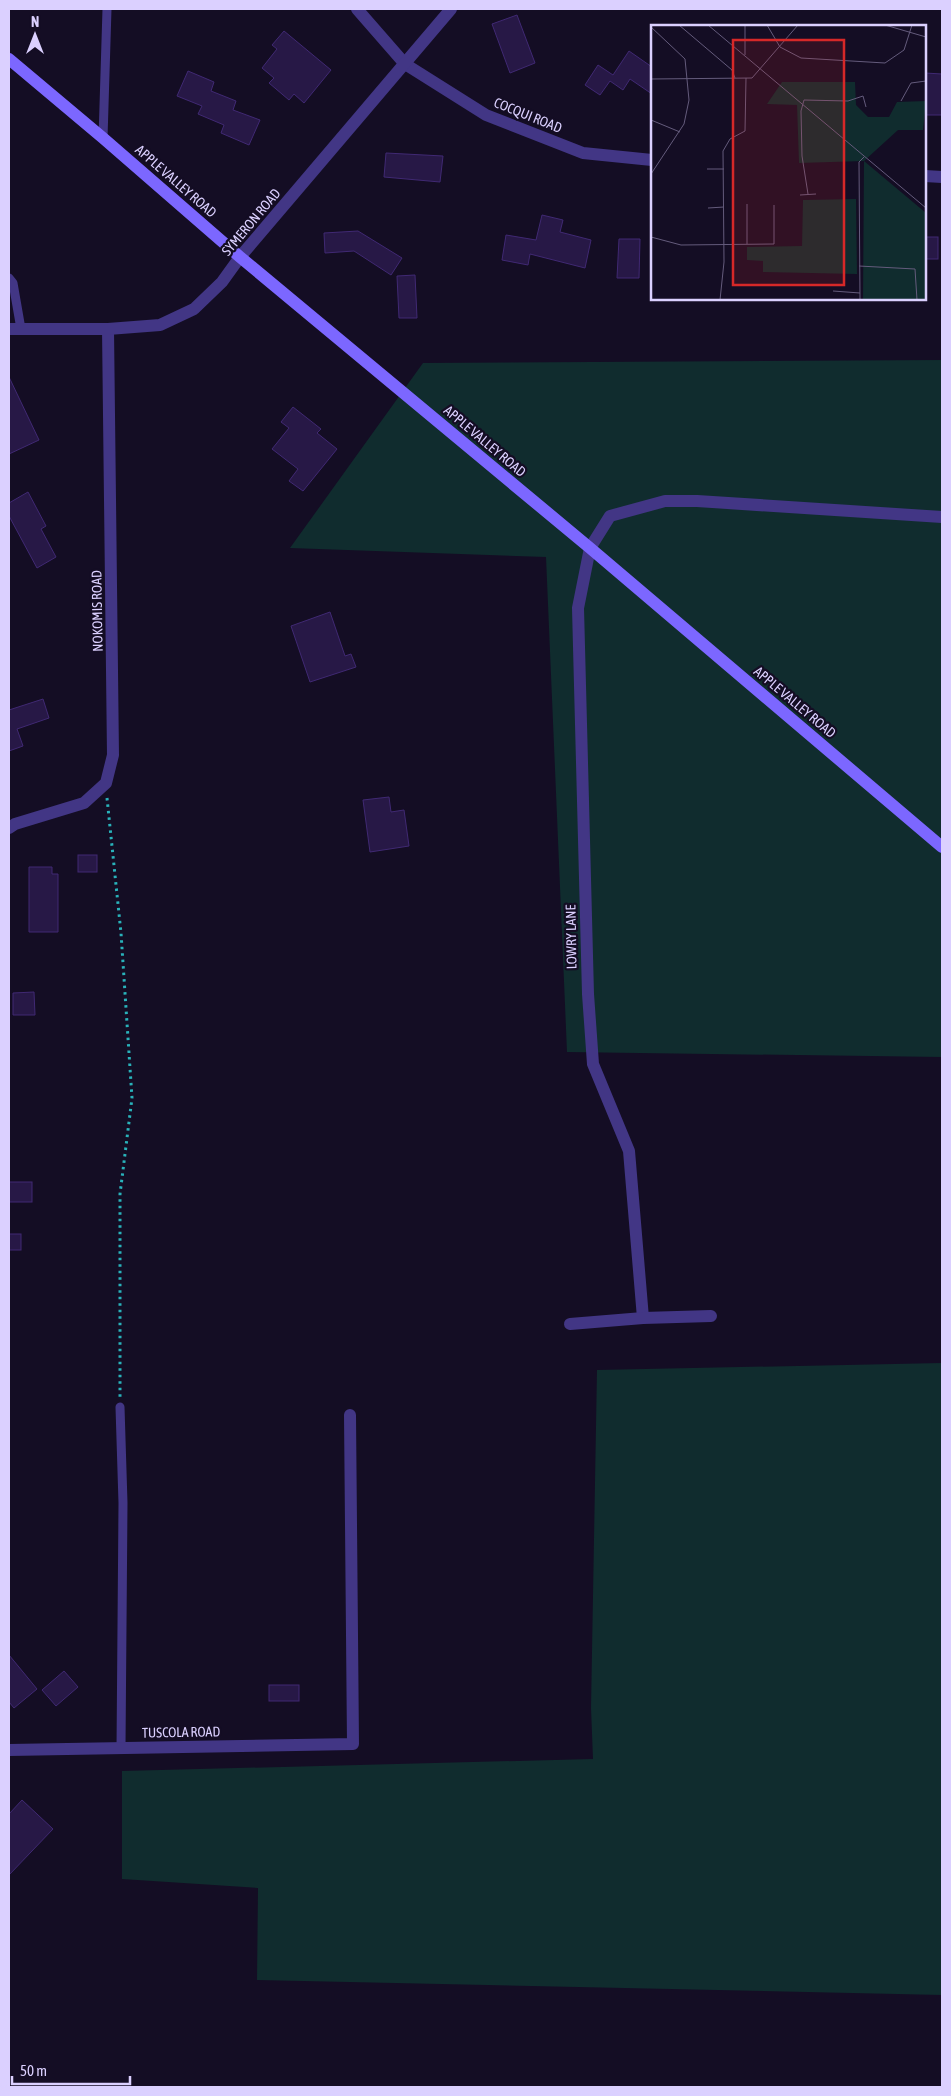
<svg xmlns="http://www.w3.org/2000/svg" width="951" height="2096" font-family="'Asap Condensed',sans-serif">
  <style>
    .green { fill: #102c2e }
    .building { fill: #271846; stroke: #402973 }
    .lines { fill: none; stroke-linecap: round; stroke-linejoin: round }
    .path { stroke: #29b2ba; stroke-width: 3; stroke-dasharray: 2.5 4; stroke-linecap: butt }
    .service { stroke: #423685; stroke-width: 9 }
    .minor { stroke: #423685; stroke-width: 12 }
    .tertiary { stroke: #423685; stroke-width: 12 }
    .secondary { stroke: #7c67ff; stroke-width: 12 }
    .labels { text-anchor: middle; stroke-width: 4.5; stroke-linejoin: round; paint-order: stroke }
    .street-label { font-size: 14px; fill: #dbd0ff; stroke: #140d24 }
    .inset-road { fill: none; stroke: #645b7c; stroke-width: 1 }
    .view { fill: #d62828; fill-opacity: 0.15; stroke: #d62828; stroke-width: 2.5 }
    .inset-edge { fill: none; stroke: #dbd0ff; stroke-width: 2.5 }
  </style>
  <rect width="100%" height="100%" fill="#140d24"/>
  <!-- green -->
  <g class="green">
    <path d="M942 360V1057L567 1052 546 557 290 548 423 363Z"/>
    <path d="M942 1363V1995L257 1980 258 1888 122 1879V1771L593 1759 591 1708 597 1370Z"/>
  </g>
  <!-- building -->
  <g class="building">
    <path d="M517 15 535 63 510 73 492 24Z"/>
    <path d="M284 31 331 70 304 103 294 94 289 100 269 83 274 78 262 68 277 49 272 45Z"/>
    <path d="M629 51 652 67V94L630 79 623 90 610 81 600 95 585 85 598 65 613 75Z"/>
    <path d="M188 71 214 82 211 91 236 101 233 110 260 120 249 145 221 133 224 125 198 114 202 106 177 96Z"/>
    <path d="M925 73 942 74V115H925Z"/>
    <path d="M386 153 443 156 440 182 384 177Z"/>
    <path d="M542 215 563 220 560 232 591 240 585 268 530 254 528 265 502 260 506 235 536 240Z"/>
    <path d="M358 231 402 258 391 275 354 251 325 253 324 233Z"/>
    <rect x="925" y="237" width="13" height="22"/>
    <path d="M619 239H640L639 278H617Z"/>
    <path d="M415 275 417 318H399L397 276Z"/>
    <path d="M9 377 39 440 9 454Z"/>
    <path d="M293 407 321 429 317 433 337 449 303 491 289 481 298 469 272 449 289 428 281 422Z"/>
    <path d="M28 492 46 526 41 529 56 557 37 568 9 516V503Z"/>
    <path d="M330 612 345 656 351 654 356 667 310 682 291 626Z"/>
    <path d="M43 699 49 718 17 729 23 746 9 751V710Z"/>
    <path d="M389 797 391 812 404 810 409 846 370 852 363 800Z"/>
    <rect x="78" y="855" width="19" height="17"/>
    <path d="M29 867H52V874H58V932H29Z"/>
    <path d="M34 992 35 1015H13V993Z"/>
    <rect x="9" y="1182" width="23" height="20"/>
    <rect x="9" y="1234" width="12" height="16"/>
    <path d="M9 1655 37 1689 14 1708 9 1702Z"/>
    <path d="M64 1671 78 1687 56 1706 42 1690Z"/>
    <rect x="269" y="1685" width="30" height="16"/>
    <path d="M22 1800 53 1829 9 1875V1814Z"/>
  </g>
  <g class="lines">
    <!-- path -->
    <path class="path" d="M107 798 121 933 132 1098 120 1194V1398"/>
    <!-- service -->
    <g class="service">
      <path d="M103 138 107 9"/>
      <path d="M9 278 13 283 21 329"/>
      <path d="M120 1407 123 1503 121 1748"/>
    </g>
    <!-- minor -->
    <g class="minor">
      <path d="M357 9 405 64 486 115 583 153 652 160"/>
      <path d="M925 176 942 177"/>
      <path d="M240 257 451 9"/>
      <path d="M9 828 15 824 84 803 106 783 113 755 108 329"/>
      <path d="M643 1318 629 1151 593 1064 588 994 578 608 590 548 610 516 665 501H697L942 517"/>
      <path d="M570 1324 643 1318 711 1316"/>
      <path d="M9 1750 353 1744 350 1415"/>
    </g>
    <!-- tertiary -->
    <path class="tertiary" d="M9 329H108L160 325 194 309 222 282 240 257"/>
    <!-- secondary -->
    <path class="secondary" d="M9 59 103 138 240 257 590 548 942 847"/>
  </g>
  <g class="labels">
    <!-- street labels -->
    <g class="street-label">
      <text transform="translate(528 115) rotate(22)" y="5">COCQUI ROAD</text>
      <text transform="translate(176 181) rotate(41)" y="5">APPLE VALLEY ROAD</text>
      <text transform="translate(251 222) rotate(-50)" y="5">SYMERON ROAD</text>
      <text transform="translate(485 441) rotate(40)" y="5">APPLE VALLEY ROAD</text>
      <text transform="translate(97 611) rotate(-91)" y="5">NOKOMIS ROAD</text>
      <text transform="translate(795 702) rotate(40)" y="5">APPLE VALLEY ROAD</text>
      <text transform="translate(571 937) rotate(-91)" y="5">LOWRY LANE</text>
      <text transform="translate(181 1732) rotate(-1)" y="5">TUSCOLA ROAD</text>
    </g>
  </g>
  <!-- overview -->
  <g transform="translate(651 25)">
    <rect width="275" height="275" fill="#140d24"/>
    <path d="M131 57H204L205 80 217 92H238L246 77 275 76 272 105H247L213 136 275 188V275H212L213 136 148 138 146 80 116 79ZM205 174 206 249 112 247V236L96 235V222L151 221 152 175Z" fill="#102c2e"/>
    <path class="inset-road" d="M28 0 81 45 84 53M57 0 275 183M116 0 129 22 150 33 234 38 253 25 261 0M234 0 275 12M0 2 34 34 38 75 33 99 0 149M94 30V0M0 54 101 53 147 0M250 76 260 58 275 56M0 95 29 107M56 144H73M157 169 151 131 150 86 153 75 197 76 212 71 215 82M149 170 165 169M96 179V219M57 183 73 182M0 212 30 220 123 219V180M208 241 264 244 266 275M182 266 209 268M69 275 73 237 72 126 79 114 94 106 95 53M209 275 208 137 213 132"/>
    <path class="view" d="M82 15H193V260H82Z"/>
    <rect width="275" height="275" class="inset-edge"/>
  </g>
  <!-- border -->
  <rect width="951" height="2096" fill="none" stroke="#dbd0ff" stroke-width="20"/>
  <!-- north arrow -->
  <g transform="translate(35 35)" stroke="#140d24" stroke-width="4" paint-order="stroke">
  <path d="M0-4L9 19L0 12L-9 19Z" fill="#dbd0ff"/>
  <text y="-8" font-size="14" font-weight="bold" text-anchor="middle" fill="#dbd0ff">N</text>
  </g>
  <!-- scale -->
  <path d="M12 2076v8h118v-8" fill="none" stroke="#dbd0ff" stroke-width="2.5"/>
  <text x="20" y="2076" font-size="15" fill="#dbd0ff" stroke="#140d24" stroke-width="4" paint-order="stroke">50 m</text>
</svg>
